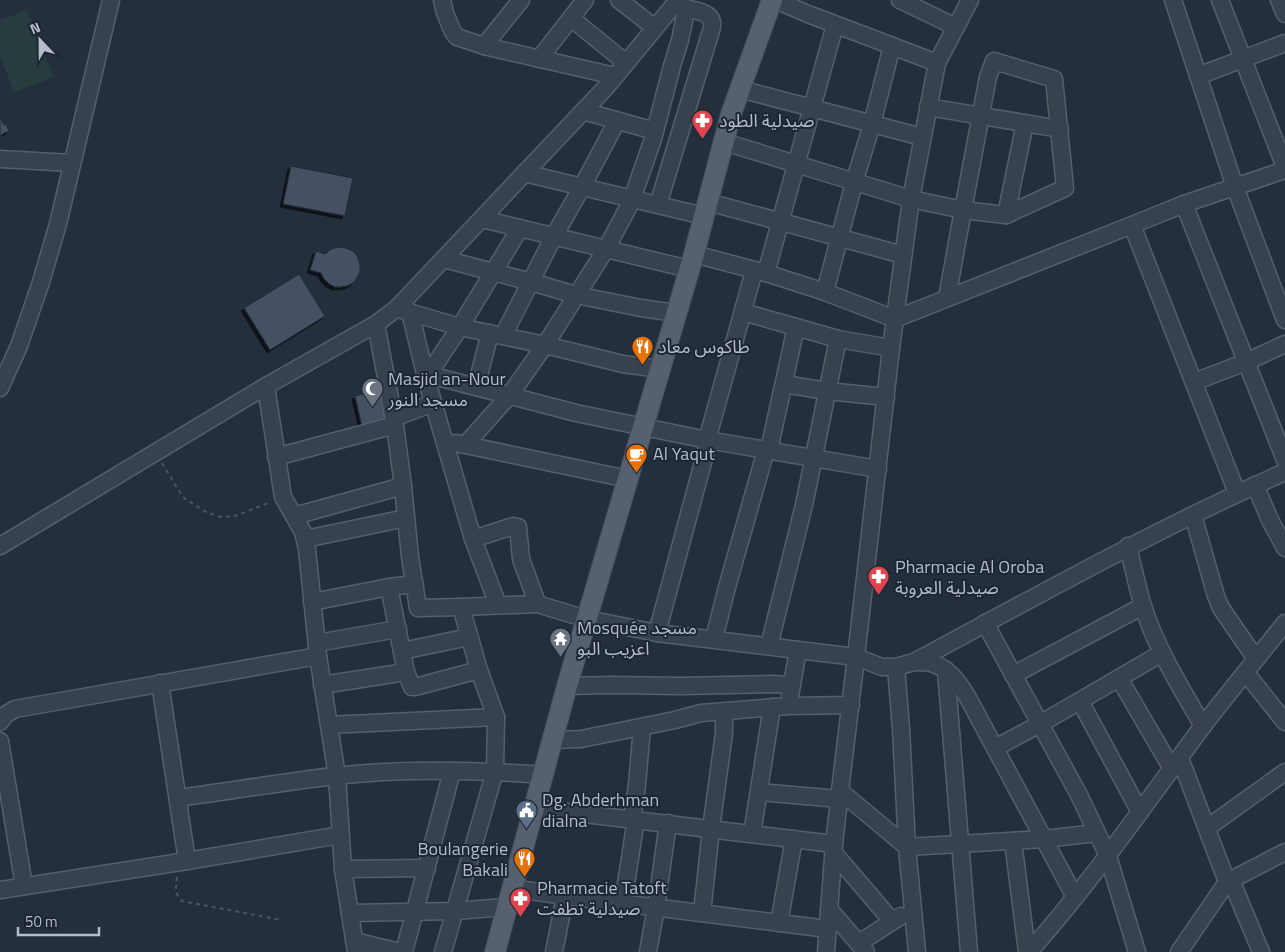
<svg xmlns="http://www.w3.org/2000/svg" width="1285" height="952" font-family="'Titillium Web','Noto Sans Arabic',sans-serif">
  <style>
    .green { fill: #263c3f }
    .building { fill: #455162; stroke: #1f2835; filter: url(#shadow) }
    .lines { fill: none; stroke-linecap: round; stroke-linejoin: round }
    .minor-casing { stroke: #565f6c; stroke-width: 19 }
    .major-casing { stroke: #414a57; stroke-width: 22 }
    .path { stroke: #44595c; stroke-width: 2; stroke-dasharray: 4 4; stroke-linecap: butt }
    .minor { stroke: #38414e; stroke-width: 16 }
    .major { stroke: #56606e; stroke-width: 20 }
    .labels { text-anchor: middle; stroke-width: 4; stroke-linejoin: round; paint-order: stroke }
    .poi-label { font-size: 18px; fill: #b4bcc9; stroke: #1d2633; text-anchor: start }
  </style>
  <defs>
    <filter id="shadow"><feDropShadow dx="-3" dy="3" stdDeviation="0" flood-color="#0009"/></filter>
  </defs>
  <rect width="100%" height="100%" fill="#242f3e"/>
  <!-- green -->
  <path class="green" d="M27 10 54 77 14 92 0 56V20Z"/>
  <!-- building -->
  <g class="building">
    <path d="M1 119 4 125 6 124 9 131 1 135 2 137 0 138V120Z"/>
    <path d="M291 166 353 178 345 216 283 204Z"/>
    <path d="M338 247 345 248 351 250 356 254 359 260 360 266V272L357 278 353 283 347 286 341 287H335L329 284 324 279 321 273 310 270 316 251 325 254 331 249Z"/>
    <path d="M299 274 325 316 270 350 244 308Z"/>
    <path d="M382 389 389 420 362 427 355 396Z"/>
  </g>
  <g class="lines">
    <defs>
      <g id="minor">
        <path d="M442 0 445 13 452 30 457 37 484 46 615 76"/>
        <path d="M619 0 655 28"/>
        <path d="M775 0 808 14 937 63"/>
        <path d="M900 0 956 27"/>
        <path d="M1173 0 1235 187 1285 320"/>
        <path d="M1220 0 1285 167"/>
        <path d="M1279 0 1285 14"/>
        <path d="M571 18 626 63"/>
        <path d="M484 46 521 0"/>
        <path d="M539 59 585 0"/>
        <path d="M994 61 1054 79 1065 188 1006 215 963 210 988 77Z"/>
        <path d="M1198 76 1285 43"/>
        <path d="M740 89 922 137"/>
        <path d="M928 107 1060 129"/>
        <path d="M583 111 655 131"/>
        <path d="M724 142 911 199 963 210 947 298"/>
        <path d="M0 159 72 163"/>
        <path d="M524 173 704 216"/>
        <path d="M708 202 903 255"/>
        <path d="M1184 204 1285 460"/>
        <path d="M658 205 710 34C711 31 713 26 712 22 710 11 692 10 684 8"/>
        <path d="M1006 215 1025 123"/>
        <path d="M482 219 689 269"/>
        <path d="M1132 225 1184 204 1285 170"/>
        <path d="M694 254 766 273 825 292 895 319 1132 225 1237 493"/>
        <path d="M444 259 531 282 576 295 641 308 676 313"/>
        <path d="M766 273 835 25"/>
        <path d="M825 292 854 183 872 124 892 46"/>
        <path d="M402 310 460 327 545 345 623 364 660 369"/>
        <path d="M410 312 426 378 473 539 513 526 518 527 521 559 536 600"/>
        <path d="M743 312 838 339 891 348"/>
        <path d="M376 324 395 425 403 486 410 557 418 608 461 607"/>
        <path d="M503 336 554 236 582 187 617 121"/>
        <path d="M430 375 576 413 707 440 754 271"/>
        <path d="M426 378 460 327 520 228"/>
        <path d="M1194 382 1246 362 1285 344"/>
        <path d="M784 384 827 391 886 397"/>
        <path d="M266 386 283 497 303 532 307 549 318 656 337 776 343 869 356 952"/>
        <path d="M476 387 490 333"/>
        <path d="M0 388 19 346 41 282 58 224 111 0"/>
        <path d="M394 418 433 403"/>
        <path d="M707 440 878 469"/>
        <path d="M456 443 628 479"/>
        <path d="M465 445 509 396 545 345 606 249 631 202 653 139 672 66 680 40 685 16 684 8 680 0"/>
        <path d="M769 450 796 327"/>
        <path d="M276 457 395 425"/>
        <path d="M1255 485 1270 520 1285 548"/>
        <path d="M1193 515 1216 596 1221 608 1256 659"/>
        <path d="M294 516 403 486"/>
        <path d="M305 539 406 518"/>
        <path d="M473 539 498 605"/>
        <path d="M0 546 266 386 376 324 397 308 608 85 678 0"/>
        <path d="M1128 546C1133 566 1137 587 1143 606 1156 648 1181 688 1203 726"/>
        <path d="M389 587 406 672"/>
        <path d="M312 602 389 587 415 584"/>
        <path d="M985 623 1079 795 1108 856 1137 952"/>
        <path d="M657 633 709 440"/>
        <path d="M714 639 727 587 766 450"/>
        <path d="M317 643 398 629"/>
        <path d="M769 646 804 505 838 339"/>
        <path d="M402 651 469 637"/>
        <path d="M914 662C920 662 926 662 931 663 949 668 958 682 967 696L1075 897"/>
        <path d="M896 667 901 729 907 847 917 952"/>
        <path d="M946 670 969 952"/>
        <path d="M1246 673 1285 722"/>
        <path d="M1013 675 1143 606"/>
        <path d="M1119 678 1172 769"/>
        <path d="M160 683 187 861"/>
        <path d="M322 685 406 672 412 687H415L479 670"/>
        <path d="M567 686 611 685 682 686 772 684 792 685"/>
        <path d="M790 696 798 650"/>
        <path d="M1080 701 1140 812"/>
        <path d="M0 722 5 715 15 709 318 656"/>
        <path d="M329 725 496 717"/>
        <path d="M553 740 581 739 675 720 701 713 789 706 851 705"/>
        <path d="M0 741 24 886"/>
        <path d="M995 748 1040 724 1162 653"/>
        <path d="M1180 758 1227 882"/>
        <path d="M840 791 907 847 1044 839 1097 833"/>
        <path d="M759 792 839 799"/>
        <path d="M178 798C230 791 283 782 335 776 405 768 475 770 544 775"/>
        <path d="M535 808 834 844"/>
        <path d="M632 819 637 785 642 727"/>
        <path d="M1207 828 1285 772"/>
        <path d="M752 834 772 707"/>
        <path d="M1013 841 1027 952"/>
        <path d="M833 852 892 921"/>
        <path d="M343 869 427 868"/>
        <path d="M1231 880 1261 952"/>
        <path d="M511 888 565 896 828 929"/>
        <path d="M0 890 187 861 340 835"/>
        <path d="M623 903 636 819"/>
        <path d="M829 909 866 952"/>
        <path d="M350 913 454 911 506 907"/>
        <path d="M702 913 711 829 724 733V712"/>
        <path d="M779 923 794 839"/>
        <path d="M354 941 400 952"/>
        <path d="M859 943 901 916"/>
        <path d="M404 952 452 771"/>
        <path d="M443 952 495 771 496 717 479 670 461 607 537 604 587 619 657 633 856 657 882 667H896L914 662C1037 596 1158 528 1285 472"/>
        <path d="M554 952 565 896"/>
        <path d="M648 952 656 908 668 823"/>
        <path d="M826 952 834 844 840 791 856 657 891 348 911 199 937 63 970 0"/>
        <path d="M1029 952C1092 881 1146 803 1202 727 1229 692 1257 658 1285 623"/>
        <path d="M1179 952 1227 882 1285 852"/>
      </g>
      <path id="major" d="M495 952 567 686 694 254 731 114 772 0"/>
    </defs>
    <!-- minor casing -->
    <use href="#minor" class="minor-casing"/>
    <!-- major casing -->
    <use href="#major" class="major-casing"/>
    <!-- path -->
    <g class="path">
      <path d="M162 463 179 491 184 498 206 512 221 517 235 516 271 502"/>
      <path d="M177 877C176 886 174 894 182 901L281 920"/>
    </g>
    <!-- minor -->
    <use href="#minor" class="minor"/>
    <!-- major -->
    <use href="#major" class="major"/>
  </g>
  <!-- icons -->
  <defs>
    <symbol id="pharmacy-pin" viewBox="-11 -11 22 30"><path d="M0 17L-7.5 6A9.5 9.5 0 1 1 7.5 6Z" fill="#e0444e" stroke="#1d2633"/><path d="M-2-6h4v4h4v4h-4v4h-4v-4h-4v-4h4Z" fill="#fff"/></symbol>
    <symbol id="restaurant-pin" viewBox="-11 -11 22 30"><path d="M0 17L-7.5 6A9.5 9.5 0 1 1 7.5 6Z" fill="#e8710a" stroke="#1d2633"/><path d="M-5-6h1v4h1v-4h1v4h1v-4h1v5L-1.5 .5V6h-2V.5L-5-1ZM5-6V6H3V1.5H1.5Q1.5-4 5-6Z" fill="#fff"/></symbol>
    <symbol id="mosque-pin" viewBox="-11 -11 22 30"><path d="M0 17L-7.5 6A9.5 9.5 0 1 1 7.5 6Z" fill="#6b7280" stroke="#1d2633"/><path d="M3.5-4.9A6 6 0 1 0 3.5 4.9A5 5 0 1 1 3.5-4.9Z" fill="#fff"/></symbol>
    <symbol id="cafe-pin" viewBox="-11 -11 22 30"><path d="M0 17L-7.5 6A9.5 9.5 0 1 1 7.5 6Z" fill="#e8710a" stroke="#1d2633"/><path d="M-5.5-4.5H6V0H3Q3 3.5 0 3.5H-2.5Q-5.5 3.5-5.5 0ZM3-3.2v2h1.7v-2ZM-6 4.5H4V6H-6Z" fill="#fff"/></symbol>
    <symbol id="temple-pin" viewBox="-11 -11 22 30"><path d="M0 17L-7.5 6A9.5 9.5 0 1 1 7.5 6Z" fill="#6b7280" stroke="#1d2633"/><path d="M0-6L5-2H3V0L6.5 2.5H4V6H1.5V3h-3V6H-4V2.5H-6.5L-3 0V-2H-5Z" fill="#fff"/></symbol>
    <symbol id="civic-pin" viewBox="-11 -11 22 30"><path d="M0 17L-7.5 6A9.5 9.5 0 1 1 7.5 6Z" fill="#5c6f8a" stroke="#1d2633"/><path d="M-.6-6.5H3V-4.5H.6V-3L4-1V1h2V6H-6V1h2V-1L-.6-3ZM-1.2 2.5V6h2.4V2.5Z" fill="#fff"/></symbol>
  </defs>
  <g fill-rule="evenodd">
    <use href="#pharmacy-pin" x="690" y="108" width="25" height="34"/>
    <use href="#restaurant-pin" x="630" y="334" width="25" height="34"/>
    <use href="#mosque-pin" x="360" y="376" width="25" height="34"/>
    <use href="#cafe-pin" x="624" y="442" width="25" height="34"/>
    <use href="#pharmacy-pin" x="866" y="564" width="25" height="34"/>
    <use href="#temple-pin" x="548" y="626" width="25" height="34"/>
    <use href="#civic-pin" x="514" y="798" width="25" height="34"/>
    <use href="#restaurant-pin" x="512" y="846" width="25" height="34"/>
    <use href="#pharmacy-pin" x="508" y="886" width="25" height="34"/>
  </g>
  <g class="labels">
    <!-- poi labels -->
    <g class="poi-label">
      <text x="719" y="127">صيدلية الطود</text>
      <text x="658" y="353">طاكوس معاد</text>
      <text x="388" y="385">Masjid an-Nour<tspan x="388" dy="21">مسجد النور</tspan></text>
      <text x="653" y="460">Al Yaqut</text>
      <text x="895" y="573">Pharmacie Al Oroba<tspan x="895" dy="21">صيدلية العروبة</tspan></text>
      <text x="577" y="634">Mosquée مسجد<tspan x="577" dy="21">اعزيب البو</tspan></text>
      <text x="542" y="806">Dg. Abderhman<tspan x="542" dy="21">dialna</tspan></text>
      <text x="508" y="855" text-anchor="end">Boulangerie<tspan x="508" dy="21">Bakali</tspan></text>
      <text x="537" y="894">Pharmacie Tatoft<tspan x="537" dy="21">صيدلية تطفت</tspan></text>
    </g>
  </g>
  <!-- north arrow -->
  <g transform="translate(40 40) rotate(338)" stroke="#1d2633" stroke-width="4" paint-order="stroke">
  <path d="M0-4L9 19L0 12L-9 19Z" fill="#b4bcc9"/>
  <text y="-8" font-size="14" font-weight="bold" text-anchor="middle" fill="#b4bcc9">N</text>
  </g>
  <!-- scale -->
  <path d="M18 927v8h81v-8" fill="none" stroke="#b4bcc9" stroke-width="2.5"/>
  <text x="25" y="927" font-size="15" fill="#b4bcc9" stroke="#1d2633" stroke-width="4" paint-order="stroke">50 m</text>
</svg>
